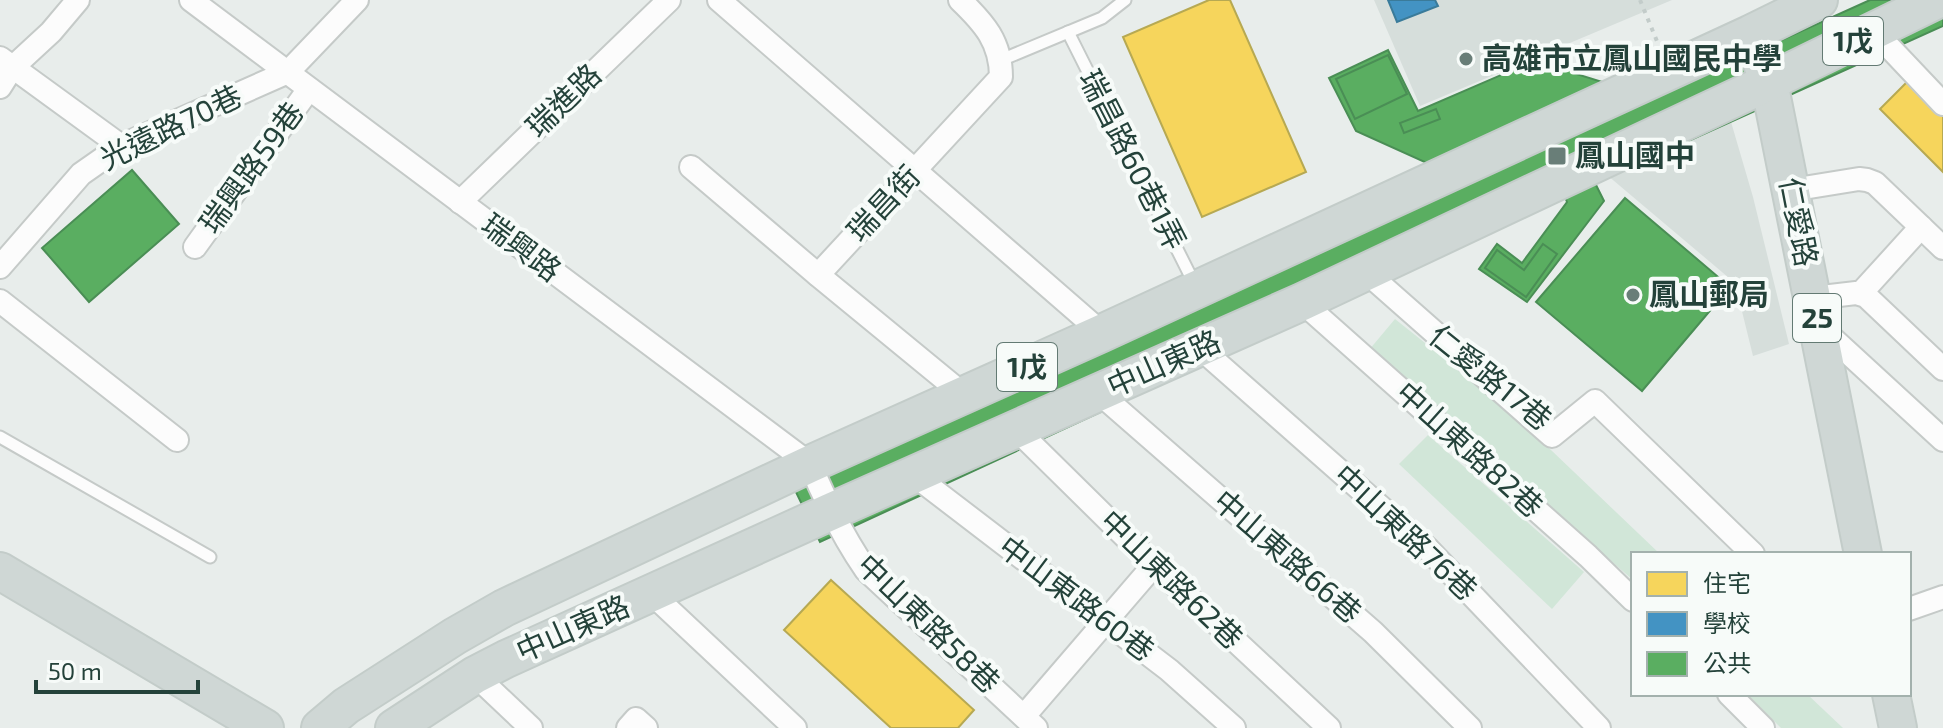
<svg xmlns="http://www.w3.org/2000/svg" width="1943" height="728" font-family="'Exo 2','Noto Sans TC',sans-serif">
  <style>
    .built { fill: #d6dedb }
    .green { fill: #d1e6d8 }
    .homes { fill: #f6d55c; stroke: #b7a952; stroke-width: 2 }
    .schools { fill: #4393c3; stroke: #3a7b9a; stroke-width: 2 }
    .public { fill: #5aae61; stroke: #4a8e55; stroke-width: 2 }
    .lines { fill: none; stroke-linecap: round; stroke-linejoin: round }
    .service-casing { stroke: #c5cac8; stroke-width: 15 }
    .minor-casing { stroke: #c5cac8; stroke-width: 26 }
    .primary-casing { stroke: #c3ccc9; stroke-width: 40 }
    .path { stroke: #c3ccca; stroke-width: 4; stroke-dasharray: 4 6; stroke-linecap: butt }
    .service { stroke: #fcfcfc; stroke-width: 11 }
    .minor { stroke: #fcfcfc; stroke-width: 22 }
    .primary { stroke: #cfd7d5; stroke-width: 36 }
    .poi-dot { fill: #697e78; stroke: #f7fbf9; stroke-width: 3 }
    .labels { text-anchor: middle; stroke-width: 8; stroke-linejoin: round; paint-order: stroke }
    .shield { fill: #f7fbf9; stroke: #637a73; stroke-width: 2 }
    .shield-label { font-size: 28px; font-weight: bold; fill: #24423a }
    .poi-label { font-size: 30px; font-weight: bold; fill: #24423a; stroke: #f7fbf9; text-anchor: start }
    .street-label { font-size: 30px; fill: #24423a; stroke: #f7fbf9 }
  </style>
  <rect width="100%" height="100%" fill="#e8edeb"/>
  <!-- built -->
  <g class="built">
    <path d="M1374 0H1672L1420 106Z"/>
    <path d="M1729 115 1753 197 1789 344 1753 356 1735 283 1607 175Z"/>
  </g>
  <!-- green -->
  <g class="green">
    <path d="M1395 319 1509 410 1660 554H1633V580L1369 350Z"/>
    <path d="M1428 435 1584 572 1552 609 1399 464Z"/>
    <path d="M1747 694H1807L1843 728H1781Z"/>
  </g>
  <!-- homes -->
  <g class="homes">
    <path d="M1209 0H1230L1306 172 1202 217 1123 37Z"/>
    <path d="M1908 81 1943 116V172L1880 109Z"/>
    <path d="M831 580 974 710 958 728H891L784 630Z"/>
  </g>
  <!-- schools -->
  <path class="schools" d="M1388 0H1435L1438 6 1397 22Z"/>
  <!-- public -->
  <g class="public">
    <path d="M1870 0H1943V26L1595 183 1604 201 1527 302 1479 269 1497 244 1522 263 1567 202 1565 197 820 542 795 490 1436 167 1356 131 1329 78 1388 50 1418 111 1559 50 1573 73 1615 86 1691 54 1702 76Z"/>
    <path d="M1388 55 1407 94 1355 119 1336 79Z"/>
    <path d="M1436 109 1440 119 1404 133 1400 123Z"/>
    <path d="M132 170 179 224 89 302 42 248Z"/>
    <path d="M1625 198 1730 287 1642 391 1536 302Z"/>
    <path d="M1543 244 1557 254 1526 297 1485 268 1497 250 1524 270Z"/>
  </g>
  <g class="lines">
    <defs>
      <g id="service">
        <path d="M1068 32 1195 285"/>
        <path d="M1001 60 1102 18 1125 0"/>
        <path d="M0 437 210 557"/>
      </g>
      <g id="minor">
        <path d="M191 0 810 464C826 502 843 537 866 570L1036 728"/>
        <path d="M719 0 1102 333"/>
        <path d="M1873 30 1943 104"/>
        <path d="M0 58 121 146"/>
        <path d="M0 87 12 68 51 32 78 0"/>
        <path d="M691 167 818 275 964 395"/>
        <path d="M1791 190 1859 179 1867 180 1875 183 1943 248"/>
        <path d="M460 202 669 0"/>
        <path d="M195 247 309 89"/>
        <path d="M0 267 81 174 121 146 288 72 357 0"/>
        <path d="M1366 272 1552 436 1595 401 1753 554"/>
        <path d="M818 275 1001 77C1001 42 984 23 960 0"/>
        <path d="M1861 293 1921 227"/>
        <path d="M1813 298 1856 293 1866 296 1943 369"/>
        <path d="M0 301 177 440"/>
        <path d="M1302 302 1588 556 1633 600"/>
        <path d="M1819 326 1943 440"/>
        <path d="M1200 348 1427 548 1599 728"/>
        <path d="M1099 393 1373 632 1470 728"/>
        <path d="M1016 429 1154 565 1329 728"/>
        <path d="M914 475 1169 670 1234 728"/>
        <path d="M651 593 795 728"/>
        <path d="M1909 609 1943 597"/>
        <path d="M475 675 531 728"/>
        <path d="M1729 694 1763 728"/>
        <path d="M1024 716 1154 565"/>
        <path d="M628 728 636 719 646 728"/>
      </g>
      <g id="primary">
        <path d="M1761 61 1769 82 1863 554"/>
        <path d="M0 571 265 728"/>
        <path d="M1891 694 1898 728"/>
        <path d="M320 728 346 706 455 636 504 608 810 464 1102 333 1750 34 1819 0"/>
        <path d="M394 728 475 675 506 659 830 512 1302 302 1769 82 1937 0"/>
      </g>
    </defs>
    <!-- service casing -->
    <use href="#service" class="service-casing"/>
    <!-- minor casing -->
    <use href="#minor" class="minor-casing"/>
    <!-- primary casing -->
    <use href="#primary" class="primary-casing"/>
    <!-- path -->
    <path class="path" d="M1640 0 1659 46"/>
    <!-- service -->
    <use href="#service" class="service"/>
    <!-- minor -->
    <use href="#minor" class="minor"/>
    <!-- primary -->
    <use href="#primary" class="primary"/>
  </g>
  <!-- markers -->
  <g class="poi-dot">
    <circle cx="1466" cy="59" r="8"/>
    <rect x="1547" y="146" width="20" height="20" rx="4"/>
    <circle cx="1633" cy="295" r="8"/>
  </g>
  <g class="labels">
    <!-- shield labels -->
    <g class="shield">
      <rect x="1823" y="17" width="60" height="48" rx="6"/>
      <rect x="1793" y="294" width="48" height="48" rx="6"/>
      <rect x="997" y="343" width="60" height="48" rx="6"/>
    </g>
    <g class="shield-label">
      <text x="1853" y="51">1戊</text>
      <text x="1817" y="328">25</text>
      <text x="1027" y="377">1戊</text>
    </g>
    <!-- poi labels -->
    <g class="poi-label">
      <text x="1482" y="69">高雄市立鳳山國民中學</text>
      <text x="1575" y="166">鳳山國中</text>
      <text x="1649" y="305">鳳山郵局</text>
    </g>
    <!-- street labels -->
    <g class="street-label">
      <text transform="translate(564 101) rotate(-44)" y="10">瑞進路</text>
      <text transform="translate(171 128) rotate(-26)" y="10">光遠路70巷</text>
      <text transform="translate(1132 160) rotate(63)" y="10">瑞昌路60巷1弄</text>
      <text transform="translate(252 168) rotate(-54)" y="10">瑞興路59巷</text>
      <text transform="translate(884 204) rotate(-47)" y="10">瑞昌街</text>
      <text transform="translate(1798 222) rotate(79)" y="10">仁愛路</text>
      <text transform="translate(521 248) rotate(37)" y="10">瑞興路</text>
      <text transform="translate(1164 364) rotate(-24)" y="10">中山東路</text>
      <text transform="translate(1490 378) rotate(39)" y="10">仁愛路17巷</text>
      <text transform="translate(1469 450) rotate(42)" y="10">中山東路82巷</text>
      <text transform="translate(1405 533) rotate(43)" y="10">中山東路76巷</text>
      <text transform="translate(1287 557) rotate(41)" y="10">中山東路66巷</text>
      <text transform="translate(1171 580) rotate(44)" y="10">中山東路62巷</text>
      <text transform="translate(1076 599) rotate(37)" y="10">中山東路60巷</text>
      <text transform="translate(928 624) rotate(44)" y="10">中山東路58巷</text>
      <text transform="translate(573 629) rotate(-24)" y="10">中山東路</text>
    </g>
  </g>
  <!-- legend -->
  <rect x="1631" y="552" width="280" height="144" fill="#f7fbf9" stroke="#a3b1ad" stroke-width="2"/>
  <rect x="1647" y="572" width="40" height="24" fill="#f6d55c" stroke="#a3b1ad" stroke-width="2"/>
  <text x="1703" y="592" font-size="24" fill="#24423a">住宅</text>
  <rect x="1647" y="612" width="40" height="24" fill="#4393c3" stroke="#a3b1ad" stroke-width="2"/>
  <text x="1703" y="632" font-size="24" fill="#24423a">學校</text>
  <rect x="1647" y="652" width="40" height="24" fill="#5aae61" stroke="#a3b1ad" stroke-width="2"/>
  <text x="1703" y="672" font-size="24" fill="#24423a">公共</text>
  <!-- scale -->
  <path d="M36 680v12h162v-12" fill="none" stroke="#24423a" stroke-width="4"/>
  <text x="48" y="680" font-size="24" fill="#24423a" stroke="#f7fbf9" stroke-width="6" paint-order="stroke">50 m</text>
</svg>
